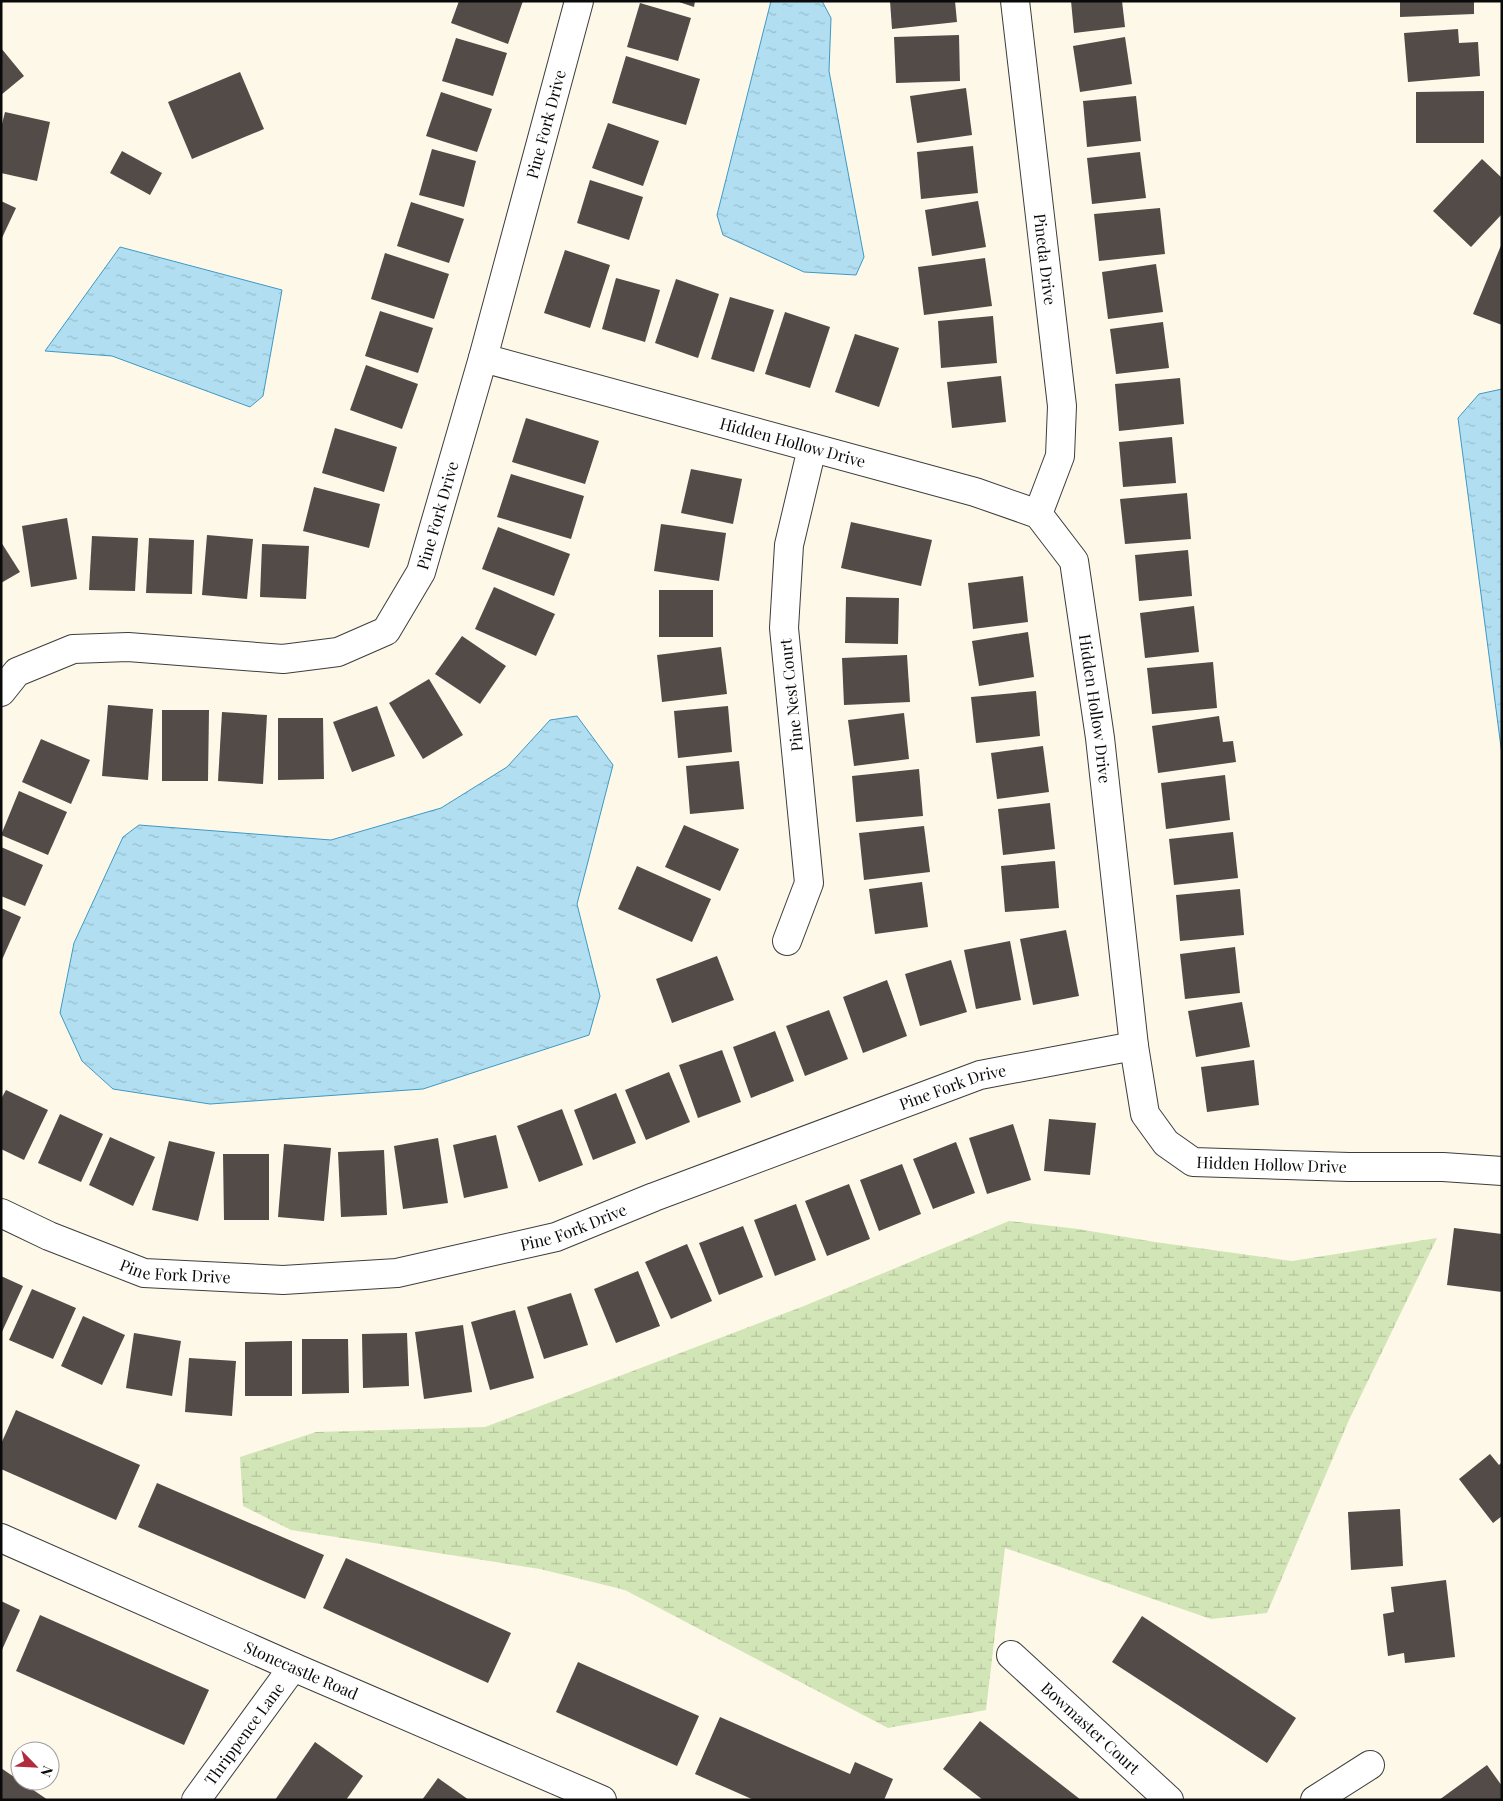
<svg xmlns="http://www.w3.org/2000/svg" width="1503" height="1801" font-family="'Playfair Display',serif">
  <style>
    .wetland { fill: url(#wetland-marsh) }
    .water { fill: url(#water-ripples); stroke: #3d99c4 }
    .building { fill: #524b47 }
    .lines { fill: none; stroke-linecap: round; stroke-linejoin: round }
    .minor-casing { stroke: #3d3d3d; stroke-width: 30 }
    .minor { stroke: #fff; stroke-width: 28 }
    .labels { text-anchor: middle; stroke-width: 5; stroke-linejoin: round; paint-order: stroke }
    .street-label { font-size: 16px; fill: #0a0a0a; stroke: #fff }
  </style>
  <defs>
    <pattern id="wetland-marsh" width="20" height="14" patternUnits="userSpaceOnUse" patternTransform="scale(1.25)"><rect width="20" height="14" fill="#d2e5b6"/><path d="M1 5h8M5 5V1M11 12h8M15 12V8" fill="none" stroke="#b3c39b"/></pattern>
    <pattern id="water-ripples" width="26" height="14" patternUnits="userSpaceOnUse" patternTransform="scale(1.25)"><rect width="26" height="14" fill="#b1dff1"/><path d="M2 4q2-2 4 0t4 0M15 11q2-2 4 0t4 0" fill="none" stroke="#97becd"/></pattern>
  </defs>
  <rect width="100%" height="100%" fill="#fef8e9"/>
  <!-- wetland -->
  <path class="wetland" d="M1009 1221 1078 1229 1155 1242 1292 1261 1437 1238 1349 1420 1267 1613 1211 1619 1005 1548 986 1710 888 1728 625 1590 540 1569 291 1530 243 1506 240 1457 316 1432 485 1427 804 1306Z"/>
  <!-- water -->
  <g class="water">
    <path d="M771 1H822L831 18 829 71 864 257 856 275 804 272 723 235 717 215Z"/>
    <path d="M120 247 282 290 263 396 250 407 112 356 45 351Z"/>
    <path d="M1502 389V755L1458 418 1479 394Z"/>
    <path d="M577 716 613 765 577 904 600 996 589 1035 423 1089 210 1104 113 1089 82 1061 60 1013 74 943 123 837 139 825 331 840 441 808 507 767 550 720Z"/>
  </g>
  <!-- building -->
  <g class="building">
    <path d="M459 1H523L508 44 451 23Z"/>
    <path d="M676 1H695L694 7Z"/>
    <path d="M890 1H955L957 22 892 29Z"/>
    <path d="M1071 1H1122L1125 27 1074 33Z"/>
    <path d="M1400 1H1474V14L1400 17Z"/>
    <path d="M640 3 691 18 678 61 627 47Z"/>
    <path d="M1458 29 1459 43 1478 42 1480 76 1408 82 1404 33Z"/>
    <path d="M959 35 960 81 896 83 894 37Z"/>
    <path d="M1125 37 1132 84 1080 92 1073 46Z"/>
    <path d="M456 38 507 53 493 96 442 81Z"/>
    <path d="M1 48 24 76 1 95Z"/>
    <path d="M626 56 700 79 686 125 612 103Z"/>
    <path d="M240 72 264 129 192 159 168 102Z"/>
    <path d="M966 88 972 135 917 143 910 96Z"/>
    <path d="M1484 91V143H1416V92Z"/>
    <path d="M441 92 492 109 477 152 426 136Z"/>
    <path d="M1136 96 1141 141 1087 147 1083 101Z"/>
    <path d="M5 112 50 122 37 181 1 173V128Z"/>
    <path d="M608 123 659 141 643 186 592 168Z"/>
    <path d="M973 146 978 193 921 199 917 152Z"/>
    <path d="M432 149 476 161 464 207 419 195Z"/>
    <path d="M122 151 162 173 150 195 110 173Z"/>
    <path d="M1140 152 1146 198 1092 204 1087 158Z"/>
    <path d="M1482 159 1502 178V214L1471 247 1433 211Z"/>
    <path d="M590 180 643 197 629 240 577 223Z"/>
    <path d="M1 201 16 208 1 240Z"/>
    <path d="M978 201 986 247 932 256 925 210Z"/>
    <path d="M411 202 464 219 449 263 397 246Z"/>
    <path d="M1160 208 1165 254 1099 261 1094 214Z"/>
    <path d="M1502 243V325L1473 314Z"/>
    <path d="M565 250 610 265 590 328 544 313Z"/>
    <path d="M385 253 449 274 434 319 371 299Z"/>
    <path d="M985 258 992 306 924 315 918 267Z"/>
    <path d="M1156 264 1163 312 1108 319 1102 272Z"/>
    <path d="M616 278 660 290 645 342 602 329Z"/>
    <path d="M676 279 719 294 698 358 655 343Z"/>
    <path d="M730 297 774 310 754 372 711 359Z"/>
    <path d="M380 311 433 328 418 373 365 356Z"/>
    <path d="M785 312 830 327 810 388 765 374Z"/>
    <path d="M993 316 997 363 941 368 938 321Z"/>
    <path d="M1163 322 1169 368 1116 374 1110 329Z"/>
    <path d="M855 334 899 348 879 407 835 392Z"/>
    <path d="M366 365 418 384 402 429 350 410Z"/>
    <path d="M1001 376 1006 422 952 428 947 382Z"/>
    <path d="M1180 378 1184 424 1119 431 1115 384Z"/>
    <path d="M526 418 599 441 585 484 512 462Z"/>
    <path d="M335 428 397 447 384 492 322 473Z"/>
    <path d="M1172 437 1176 483 1123 487 1119 442Z"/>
    <path d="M691 469 742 479 733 524 681 513Z"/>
    <path d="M511 474 584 496 571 539 497 517Z"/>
    <path d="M314 487 380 504 369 548 303 531Z"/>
    <path d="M1187 493 1191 539 1125 544 1120 499Z"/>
    <path d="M67 518 77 579 31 587 22 526Z"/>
    <path d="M851 522 932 540 921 586 841 568Z"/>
    <path d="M661 524 726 533 719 581 654 571Z"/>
    <path d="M498 527 570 554 554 596 482 569Z"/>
    <path d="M207 535 253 539 247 599 202 595Z"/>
    <path d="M92 536 138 538 135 591 89 590Z"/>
    <path d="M149 538 194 540 192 594 146 593Z"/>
    <path d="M1 542 20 572 1 583Z"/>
    <path d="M262 544 309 546 306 599 260 597Z"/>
    <path d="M1188 550 1192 596 1139 601 1135 555Z"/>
    <path d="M1023 576 1028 622 973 629 968 583Z"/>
    <path d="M494 587 555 614 536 656 475 629Z"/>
    <rect x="659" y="590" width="54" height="47"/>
    <path d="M846 597 899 598 898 644 845 643Z"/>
    <path d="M1194 606 1199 652 1145 658 1140 613Z"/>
    <path d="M1028 632 1034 677 979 686 972 641Z"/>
    <path d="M462 636 506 666 480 704 435 674Z"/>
    <path d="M721 647 727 694 662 702 657 655Z"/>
    <path d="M907 655 910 702 844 705 842 658Z"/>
    <path d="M1213 662 1217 708 1152 714 1147 668Z"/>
    <path d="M429 679 463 735 423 759 389 703Z"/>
    <path d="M1036 691 1040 736 976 743 971 697Z"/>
    <path d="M108 705 153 709 148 780 102 776Z"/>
    <path d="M377 706 395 756 352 772 333 722Z"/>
    <path d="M728 706 732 752 678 758 674 711Z"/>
    <path d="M162 710H209L208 781H162Z"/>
    <path d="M222 712 267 715 263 784 218 781Z"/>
    <path d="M904 713 909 759 854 766 848 720Z"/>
    <path d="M1219 716 1223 742 1233 741 1236 762 1158 773 1152 726Z"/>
    <path d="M278 718H323L324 779 278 780Z"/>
    <path d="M41 739 90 760 71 804 22 782Z"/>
    <path d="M1043 746 1049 792 997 799 991 753Z"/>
    <path d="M739 761 744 809 690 814 686 766Z"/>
    <path d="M919 769 923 816 856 822 852 776Z"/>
    <path d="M1225 775 1230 820 1166 829 1161 783Z"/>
    <path d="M19 791 67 812 48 855 1 835Z"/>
    <path d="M1050 803 1055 849 1003 855 998 809Z"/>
    <path d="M684 825 739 849 720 891 665 867Z"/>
    <path d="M924 826 930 872 864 880 859 833Z"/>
    <path d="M1233 832 1238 878 1174 885 1169 839Z"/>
    <path d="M1 847 43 865 25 906 1 896Z"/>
    <path d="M1055 861 1059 908 1005 912 1001 866Z"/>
    <path d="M637 866 711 899 692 942 618 909Z"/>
    <path d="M922 882 928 927 875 934 869 889Z"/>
    <path d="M1240 889 1244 935 1180 941 1176 895Z"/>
    <path d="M1 908 21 917 1 962Z"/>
    <path d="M1066 930 1079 996 1033 1005 1020 939Z"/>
    <path d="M1010 941 1021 1000 976 1009 964 950Z"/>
    <path d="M1235 947 1240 993 1185 999 1180 954Z"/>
    <path d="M717 956 734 1000 672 1023 656 979Z"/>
    <path d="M951 960 967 1012 920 1026 905 974Z"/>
    <path d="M887 980 907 1036 863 1053 843 997Z"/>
    <path d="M1242 1002 1250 1047 1196 1057 1188 1011Z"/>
    <path d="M829 1010 848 1059 805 1076 786 1026Z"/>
    <path d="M775 1031 794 1081 751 1098 733 1047Z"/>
    <path d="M722 1050 741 1102 698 1118 679 1065Z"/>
    <path d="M1254 1060 1259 1105 1207 1112 1201 1067Z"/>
    <path d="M669 1072 690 1122 646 1140 625 1090Z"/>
    <path d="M6 1090 48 1110 24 1160 1 1149V1099Z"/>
    <path d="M616 1093 636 1143 593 1160 574 1110Z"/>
    <path d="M562 1109 583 1165 539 1182 517 1126Z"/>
    <path d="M60 1114 103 1134 81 1182 38 1163Z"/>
    <path d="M1049 1119 1096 1123 1090 1175 1044 1171Z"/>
    <path d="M1013 1124 1031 1180 987 1194 969 1138Z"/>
    <path d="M496 1135 508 1188 464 1198 453 1145Z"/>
    <path d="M110 1137 155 1157 133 1206 89 1185Z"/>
    <path d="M438 1138 448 1203 403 1209 394 1146Z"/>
    <path d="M169 1141 215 1152 198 1221 152 1210Z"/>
    <path d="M956 1142 975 1193 933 1209 913 1159Z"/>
    <path d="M284 1144 331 1148 324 1221 278 1217Z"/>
    <path d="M384 1150 387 1215 341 1217 338 1152Z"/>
    <path d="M223 1154H269V1220H224Z"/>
    <path d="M902 1164 921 1214 879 1231 860 1180Z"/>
    <path d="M849 1184 870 1239 827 1256 805 1201Z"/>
    <path d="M796 1204 816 1260 775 1276 754 1220Z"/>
    <path d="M743 1226 763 1277 719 1295 699 1243Z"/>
    <path d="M1454 1228 1502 1234V1292L1447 1285Z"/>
    <path d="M687 1244 712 1301 671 1319 645 1262Z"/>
    <path d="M638 1271 660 1326 616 1343 594 1289Z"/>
    <path d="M1 1276 23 1286 1 1334Z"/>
    <path d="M32 1289 76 1308 53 1359 9 1340Z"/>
    <path d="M571 1293 588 1345 544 1359 527 1307Z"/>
    <path d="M515 1310 534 1378 490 1390 471 1322Z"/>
    <path d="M83 1316 125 1335 102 1385 61 1366Z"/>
    <path d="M463 1325 472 1392 424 1399 415 1332Z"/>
    <path d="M134 1333 181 1341 172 1396 126 1388Z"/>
    <path d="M407 1333 409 1386 363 1388 362 1334Z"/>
    <path d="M302 1339H348L349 1393 302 1394Z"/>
    <path d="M292 1341V1396H245V1342Z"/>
    <path d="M189 1358 236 1361 232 1416 185 1412Z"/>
    <path d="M16 1410 140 1465 116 1520 1 1469V1444Z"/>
    <path d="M1490 1454 1499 1465 1502 1462V1516L1493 1523 1459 1479Z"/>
    <path d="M157 1483 324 1555 305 1599 138 1527Z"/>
    <path d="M1400 1509 1403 1566 1351 1570 1348 1512Z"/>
    <path d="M346 1558 511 1633 488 1683 323 1608Z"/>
    <path d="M1446 1580 1455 1657 1405 1663 1404 1653 1388 1656 1383 1614 1394 1612 1391 1587Z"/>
    <path d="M1 1601 20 1610 1 1652Z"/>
    <path d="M40 1615 209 1690 184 1745 16 1671Z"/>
    <path d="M1142 1616 1296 1718 1267 1763 1112 1662Z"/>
    <path d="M578 1662 699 1716 677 1766 556 1712Z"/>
    <path d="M720 1717 850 1774 855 1762 893 1779 884 1800H754L695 1774Z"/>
    <path d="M980 1721 1081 1800H983L943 1769Z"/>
    <path d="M315 1742 363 1776 346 1800H275Z"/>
    <path d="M1487 1765 1502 1786V1800H1439Z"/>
    <path d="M1 1768 20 1781 48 1800H1Z"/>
    <path d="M438 1778 469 1800H422Z"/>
  </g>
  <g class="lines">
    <defs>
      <g id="minor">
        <path id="s1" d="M1015 1 1062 406 1060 456 1038 514"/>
        <path id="s2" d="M483 358 975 492 1038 514 1074 561 1100 738 1134 1046 1145 1114 1166 1143 1193 1162 1349 1167H1443L1502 1171"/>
        <path id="s3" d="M1 692 17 672 73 649 128 647 283 659 338 652 386 631 421 572 483 358 579 1"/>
        <path d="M787 941 809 883 784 628 789 545 812 448"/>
        <path id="s4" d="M1 1213 49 1236 144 1273 283 1280 397 1273 556 1237 654 1197 980 1075 1134 1046"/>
        <path id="s5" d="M1 1538 293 1667 602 1800"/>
        <path id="s6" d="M1011 1655 1169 1800"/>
        <path id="s7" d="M196 1800 293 1667"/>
        <path d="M1315 1800 1370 1765"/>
      </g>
    </defs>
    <!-- minor casing -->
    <use href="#minor" class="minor-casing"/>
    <!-- minor -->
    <use href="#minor" class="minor"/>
  </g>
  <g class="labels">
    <!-- street labels -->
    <g class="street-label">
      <text dy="6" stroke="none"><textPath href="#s3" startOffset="938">Pine Fork Drive</textPath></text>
      <text dy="6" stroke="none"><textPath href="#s1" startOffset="260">Pineda Drive</textPath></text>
      <text dy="6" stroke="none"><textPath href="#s2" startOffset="321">Hidden Hollow Drive</textPath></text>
      <text dy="6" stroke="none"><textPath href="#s3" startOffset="532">Pine Fork Drive</textPath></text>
      <text transform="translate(791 695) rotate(-96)" y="6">Pine Nest Court</text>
      <text dy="6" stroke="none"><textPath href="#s2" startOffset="785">Hidden Hollow Drive</textPath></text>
      <text dy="6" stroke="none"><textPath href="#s4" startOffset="996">Pine Fork Drive</textPath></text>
      <text dy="6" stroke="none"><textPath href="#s2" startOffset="1341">Hidden Hollow Drive</textPath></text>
      <text dy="6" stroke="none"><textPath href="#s4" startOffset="591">Pine Fork Drive</textPath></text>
      <text dy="6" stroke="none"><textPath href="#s4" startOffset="186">Pine Fork Drive</textPath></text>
      <text dy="6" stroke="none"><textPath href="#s5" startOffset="328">Stonecastle Road</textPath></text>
      <text dy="6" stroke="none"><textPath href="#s6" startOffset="108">Bowmaster Court</textPath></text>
      <text dy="6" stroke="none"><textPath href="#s7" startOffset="82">Thrippence Lane</textPath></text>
    </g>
  </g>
  <!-- border -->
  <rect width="1503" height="1801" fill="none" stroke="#0a0a0a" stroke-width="5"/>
  <!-- north arrow -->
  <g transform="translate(35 1766) rotate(114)"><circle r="24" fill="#ffffff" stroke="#9d9d9d"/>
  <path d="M0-4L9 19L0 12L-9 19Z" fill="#b02c3d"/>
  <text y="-8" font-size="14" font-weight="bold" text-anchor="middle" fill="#0a0a0a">N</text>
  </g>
</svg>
